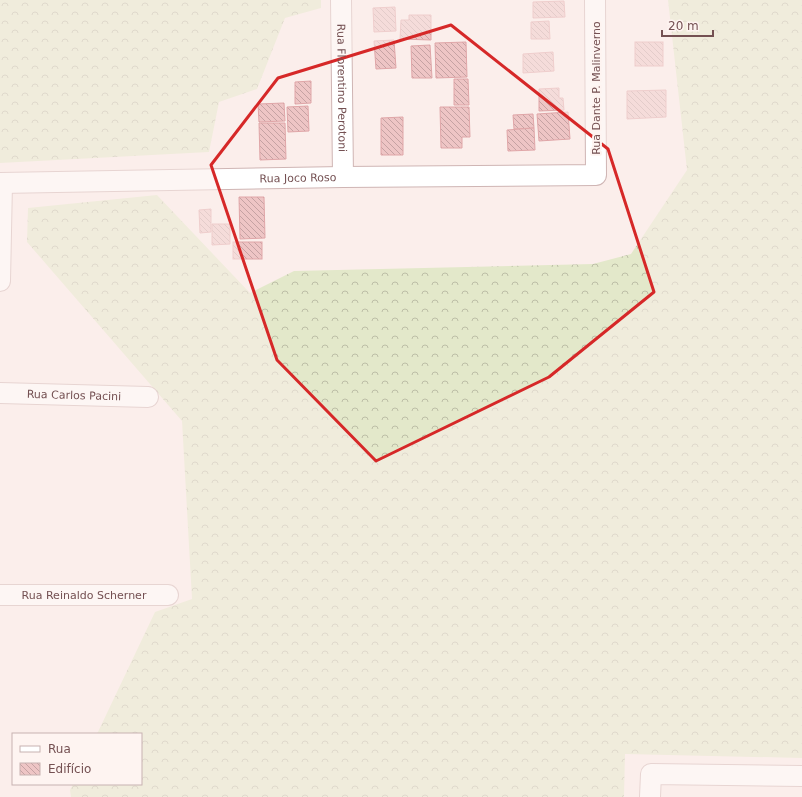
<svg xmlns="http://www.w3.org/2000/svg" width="802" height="797" font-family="'DejaVu Sans',sans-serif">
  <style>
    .forest { fill: url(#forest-crowns) }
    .building { fill: url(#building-back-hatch); stroke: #e0a6a8 }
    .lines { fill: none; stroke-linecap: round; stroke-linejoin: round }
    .street-casing { stroke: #cfb5b4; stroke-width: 22 }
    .street { stroke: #fff; stroke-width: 20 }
    .marked { fill: none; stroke: #d62828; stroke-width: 3; stroke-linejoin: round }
    .labels { text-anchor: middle; stroke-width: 4; stroke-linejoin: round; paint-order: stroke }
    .street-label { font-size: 11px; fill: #745052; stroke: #fef4f1 }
  </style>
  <defs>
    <pattern id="forest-crowns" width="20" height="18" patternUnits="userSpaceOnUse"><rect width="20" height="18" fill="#e3e8ca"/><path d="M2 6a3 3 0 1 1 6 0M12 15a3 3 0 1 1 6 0" fill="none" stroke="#bdbea7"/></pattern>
    <pattern id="building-back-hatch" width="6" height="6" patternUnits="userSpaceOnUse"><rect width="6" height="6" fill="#eec5c5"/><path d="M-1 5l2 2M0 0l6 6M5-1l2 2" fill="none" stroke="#c5a2a3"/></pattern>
  </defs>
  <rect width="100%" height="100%" fill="#fbeeeb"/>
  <!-- forest -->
  <g class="forest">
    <path d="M0 0H321V8L285 18 257 89 219 102 209 152 0 163Z"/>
    <path d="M668 0H802V758L625 754 624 797H71L70 790 73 784H141V734H97L155 612 192 599 182 421 27 242 28 208 157 195 250 293 294 271 593 264 631 254 687 170Z"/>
  </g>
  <!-- building -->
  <g class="building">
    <path d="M564 1 565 17 533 18V2Z"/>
    <path d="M395 7 396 31 374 32 373 8Z"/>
    <path d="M409 15H431V40L400 39 401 20H409Z"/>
    <path d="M549 21 550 39H531V22Z"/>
    <path d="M394 40 396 68 376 69 374 41Z"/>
    <path d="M466 42 467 77 436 78 435 43Z"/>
    <rect x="635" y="42" width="28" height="24"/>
    <path d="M430 45 432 78H412L411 46Z"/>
    <path d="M553 52 554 71 523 73V54Z"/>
    <path d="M454 79H468L469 105H454Z"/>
    <path d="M311 81V103L295 104V82Z"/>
    <path d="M559 88V98H563L564 110 539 111V89Z"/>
    <path d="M666 90V117L627 119V91Z"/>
    <path d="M284 103 285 121 259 122 258 104Z"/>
    <path d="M308 106 309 131 288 132 287 107Z"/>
    <path d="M440 107H469L470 137H462V148H441Z"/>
    <path d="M568 112 570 139 539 141 537 114Z"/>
    <path d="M533 114 534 128 514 129 513 115Z"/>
    <path d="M403 117V155H381V118Z"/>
    <path d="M259 123H285L286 159 260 160Z"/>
    <path d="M534 128 535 150 508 151 507 130Z"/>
    <path d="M239 197H264L265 238 240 239Z"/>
    <path d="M211 209V232L200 233 199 210Z"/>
    <path d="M212 224H230V244L212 245Z"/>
    <rect x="233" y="242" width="29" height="17"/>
  </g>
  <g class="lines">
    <defs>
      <g id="street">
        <path id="s1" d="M341 0 343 177"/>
        <path id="s2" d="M0 183 343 177 596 175 595 0"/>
        <path d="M0 281 2 183"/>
        <path id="s3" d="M0 393 148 397"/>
        <path id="s4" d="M0 595H168"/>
        <path d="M650 797 651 774 802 776"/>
      </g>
    </defs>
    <!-- street casing -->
    <use href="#street" class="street-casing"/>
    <!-- street -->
    <use href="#street" class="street"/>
  </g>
  <!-- marked area -->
  <path d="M0 0H802V797H0ZM451 25 608 149 654 292 549 377 376 461 277 360 211 165 278 78Z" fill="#fbeeeb" fill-opacity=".55" fill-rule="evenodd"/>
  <path class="marked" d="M451 25 608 149 654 292 549 377 376 461 277 360 211 165 278 78Z"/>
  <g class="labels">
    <!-- street labels -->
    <g class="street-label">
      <text dy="4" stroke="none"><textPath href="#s1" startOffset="88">Rua Florentino Perotoni</textPath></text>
      <text transform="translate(596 88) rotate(-90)" y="4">Rua Dante P. Malinverno</text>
      <text dy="4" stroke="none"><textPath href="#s2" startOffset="298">Rua Joco Roso</textPath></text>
      <text dy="4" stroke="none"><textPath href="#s3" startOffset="74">Rua Carlos Pacini</textPath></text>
      <text dy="4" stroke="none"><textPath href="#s4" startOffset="84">Rua Reinaldo Scherner</textPath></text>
    </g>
  </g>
  <!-- legend -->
  <rect x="12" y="733" width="130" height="52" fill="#fef4f1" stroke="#c7b2b1"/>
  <rect x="20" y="746" width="20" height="6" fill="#ffffff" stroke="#c7b2b1"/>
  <text x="48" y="753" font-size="12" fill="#745052">Rua</text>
  <rect x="20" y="763" width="20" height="12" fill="url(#building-back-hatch)" stroke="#c7b2b1"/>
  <text x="48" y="773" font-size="12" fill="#745052">Edifício</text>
  <!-- scale -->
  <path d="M662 30v6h51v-6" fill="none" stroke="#745052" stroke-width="2"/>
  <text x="668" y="30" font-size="12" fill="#745052" stroke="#fef4f1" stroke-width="3" paint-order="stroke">20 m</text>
</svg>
